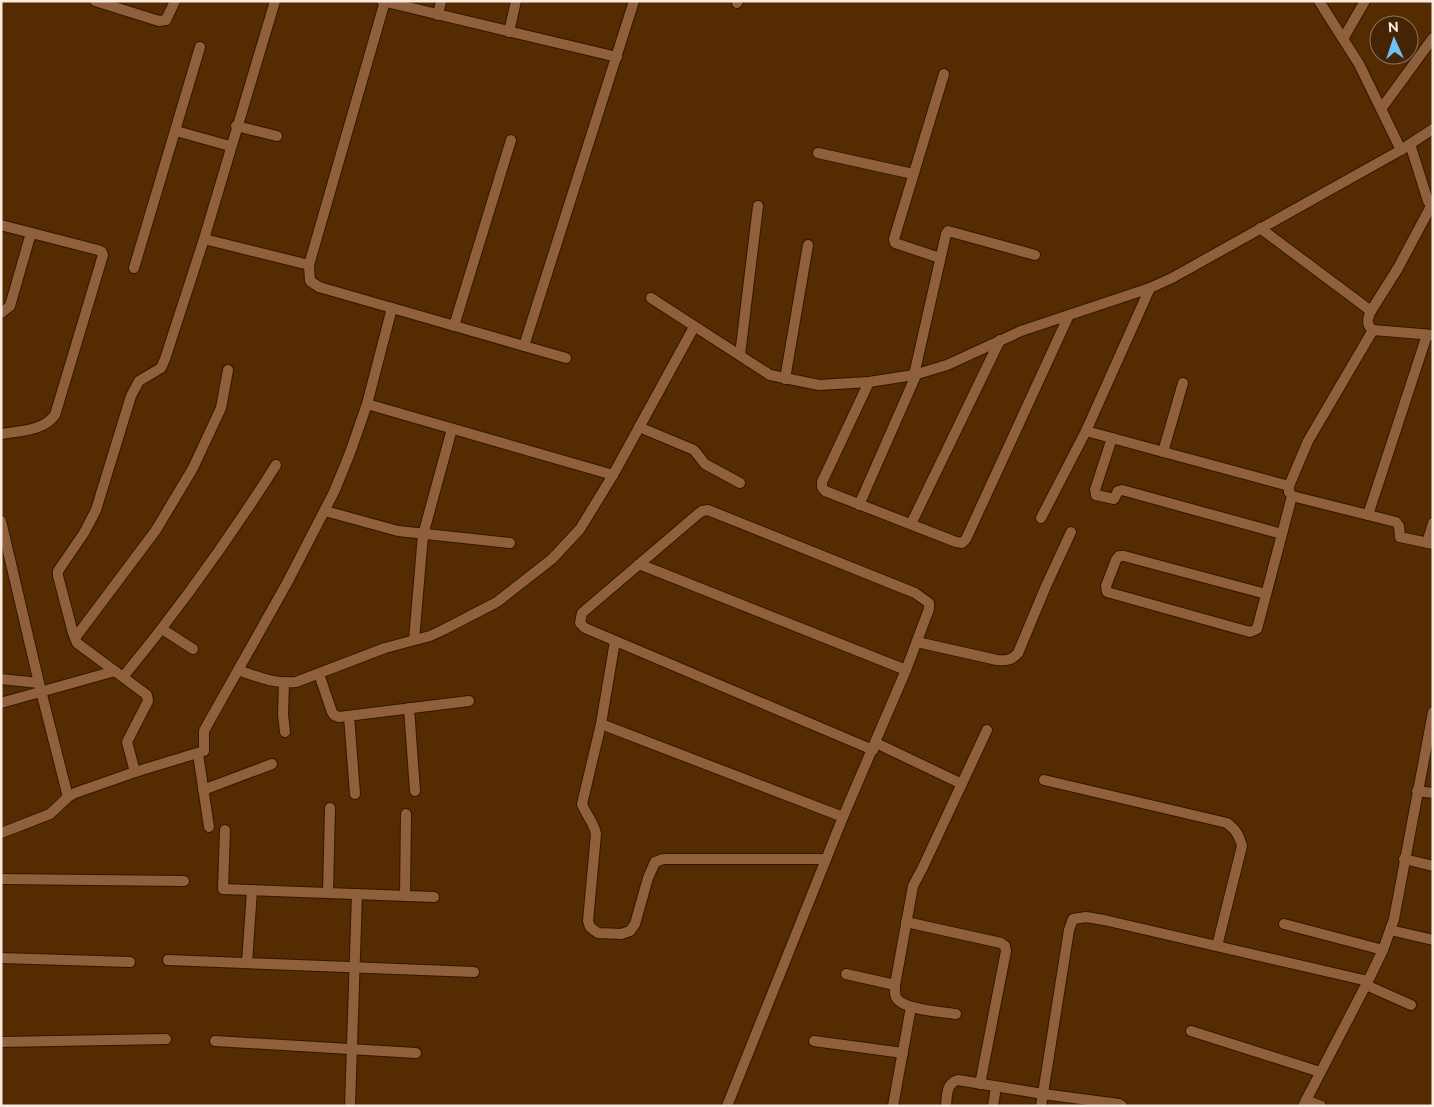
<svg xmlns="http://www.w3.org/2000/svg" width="1434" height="1107" font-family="Raleway,sans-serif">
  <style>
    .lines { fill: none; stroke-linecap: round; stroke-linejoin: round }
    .minor-casing { stroke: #301805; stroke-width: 12 }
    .minor { stroke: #8f603b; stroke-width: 10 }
  </style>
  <rect width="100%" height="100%" fill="#552b01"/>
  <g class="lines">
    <defs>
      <g id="minor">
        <path d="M95 1 159 21 166 20 175 1"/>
        <path d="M382 1 617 57"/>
        <path d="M385 1 309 265 310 281 319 287 566 358"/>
        <path d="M1319 1 1359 64 1401 150"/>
        <path d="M737 3 738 1"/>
        <path d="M438 15 441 1"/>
        <path d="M509 32 516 1"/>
        <path d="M1343 39 1365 1"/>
        <path d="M1381 109 1433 38"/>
        <path d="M236 126 277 136"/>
        <path d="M176 131 230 146"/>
        <path d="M1410 144 1428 201 1433 207"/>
        <path d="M818 153 913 174"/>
        <path d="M1431 206 1398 268 1371 311C1367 319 1366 325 1373 330L1433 335"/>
        <path d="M1 225 98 250 102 252 103 255 55 415C43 431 20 431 1 434"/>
        <path d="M1260 228 1371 311"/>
        <path d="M204 239 309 265"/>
        <path d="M940 258 895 243 894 239 944 74"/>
        <path d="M134 268 200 47"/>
        <path d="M651 298 770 375 819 385 869 382 914 375 947 365 1021 331 1150 288 1172 278 1401 150 1433 129"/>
        <path d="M1 313 10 306 31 233"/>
        <path d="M454 326 511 140"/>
        <path d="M524 346 634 1"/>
        <path d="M740 355 758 206"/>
        <path d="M914 375 946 234 948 231 1035 255"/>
        <path d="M785 379 808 245"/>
        <path d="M869 382 822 482V487L825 491 956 542 962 543 966 539 1069 315"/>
        <path d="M367 404 613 475"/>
        <path d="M639 427 694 450 705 464 740 483"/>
        <path d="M1086 431 1289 486"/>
        <path d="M1112 438 1095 490 1096 495 1114 499 1118 491 1122 490 1282 534"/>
        <path d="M1163 452 1183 383"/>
        <path d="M1292 496 1396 522 1399 526 1400 537 1433 544"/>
        <path d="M859 505 917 373"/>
        <path d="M325 511 398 531 510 543"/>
        <path d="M1368 515 1427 335"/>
        <path d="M1041 518 1086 431 1150 288"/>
        <path d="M1 521 39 683 68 797"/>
        <path d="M911 524 1000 340"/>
        <path d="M1427 543 1433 523"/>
        <path d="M639 564 906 670"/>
        <path d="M1266 594 1124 556H1119L1116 560 1106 586 1107 592 1250 632 1257 629 1292 496 1289 492V486L1308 441 1373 330"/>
        <path d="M162 629 193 649"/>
        <path d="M75 638 156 530 193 468 221 408 228 370"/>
        <path d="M414 640 423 535 452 429"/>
        <path d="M615 641 601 724 582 804C586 815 594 822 596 834L588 921 590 927 598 933 621 934 630 931 635 924 648 878 655 862 663 859H826"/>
        <path d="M917 642 997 660C1007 661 1012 660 1018 653L1046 586 1071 532"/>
        <path d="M238 670C258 677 275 684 296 682L385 648 430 636 443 630 497 602 552 559 580 529 613 475 694 327"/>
        <path d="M319 674 332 712 334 715 339 717 469 701"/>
        <path d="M123 677C179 609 229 539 276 465"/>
        <path d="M1 679 39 683"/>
        <path d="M284 683 283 714 285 732"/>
        <path d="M1 703 115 671"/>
        <path d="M409 708 415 791"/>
        <path d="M349 716 355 794"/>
        <path d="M601 724 843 817"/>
        <path d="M876 743 962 784"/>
        <path d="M198 754 209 827"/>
        <path d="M135 772 127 742 148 701 147 695 77 643 73 633 58 576V571L84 533 96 510 131 396 139 381 161 368 165 359 204 239 275 1"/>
        <path d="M1044 780 1227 823C1236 830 1239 835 1242 846L1217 946"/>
        <path d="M203 790 272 764"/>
        <path d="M1417 791 1433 793"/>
        <path d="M225 830 223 889 434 897"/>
        <path d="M1 833 50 814 68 797 75 793 135 772 204 751V731L210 720 287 583 334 492 350 453 367 404 392 308"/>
        <path d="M1404 859 1433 866"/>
        <path d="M1 879 184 881"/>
        <path d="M328 893 330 808"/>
        <path d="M405 896 406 814"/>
        <path d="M906 922 1001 943 1005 946 1006 951 980 1084"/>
        <path d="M1284 924 1383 950"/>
        <path d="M1390 930 1433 940"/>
        <path d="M1 958 130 962"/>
        <path d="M168 960 474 972"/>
        <path d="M247 963 252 890"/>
        <path d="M846 974 895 985"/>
        <path d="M1366 985 1411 1005"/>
        <path d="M956 1014C942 1012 908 1010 898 1000 894 996 895 991 895 985L913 886 923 867 987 730"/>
        <path d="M1191 1031 1320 1072"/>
        <path d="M215 1041 416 1053"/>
        <path d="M814 1041 903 1053"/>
        <path d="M1 1042 166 1039"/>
        <path d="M1306 1100 1321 1106"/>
        <path d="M350 1106 357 894"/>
        <path d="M727 1106 843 817 906 670 929 609V603L915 593 708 510 702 511 698 514 582 613 580 623 585 628 873 750"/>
        <path d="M893 1106 911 1007"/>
        <path d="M946 1106C947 1096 946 1083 958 1080L1043 1094 1119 1104 1122 1106"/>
        <path d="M993 1106 996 1087"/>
        <path d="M1041 1106 1069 930 1073 919 1086 917 1104 920 1368 981"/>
        <path d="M1303 1106 1368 981 1383 950 1394 919 1433 712"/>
      </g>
    </defs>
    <!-- minor casing -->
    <use href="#minor" class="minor-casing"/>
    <!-- minor -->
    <use href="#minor" class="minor"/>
  </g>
  <!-- border -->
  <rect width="1434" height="1107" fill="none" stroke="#fbebdf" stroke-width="5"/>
  <!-- north arrow -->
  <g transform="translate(1394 40) rotate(357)"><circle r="24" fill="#452406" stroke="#8e745d"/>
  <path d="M0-4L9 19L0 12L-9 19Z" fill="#70c1f4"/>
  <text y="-8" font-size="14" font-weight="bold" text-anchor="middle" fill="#fbebdf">N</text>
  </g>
</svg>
